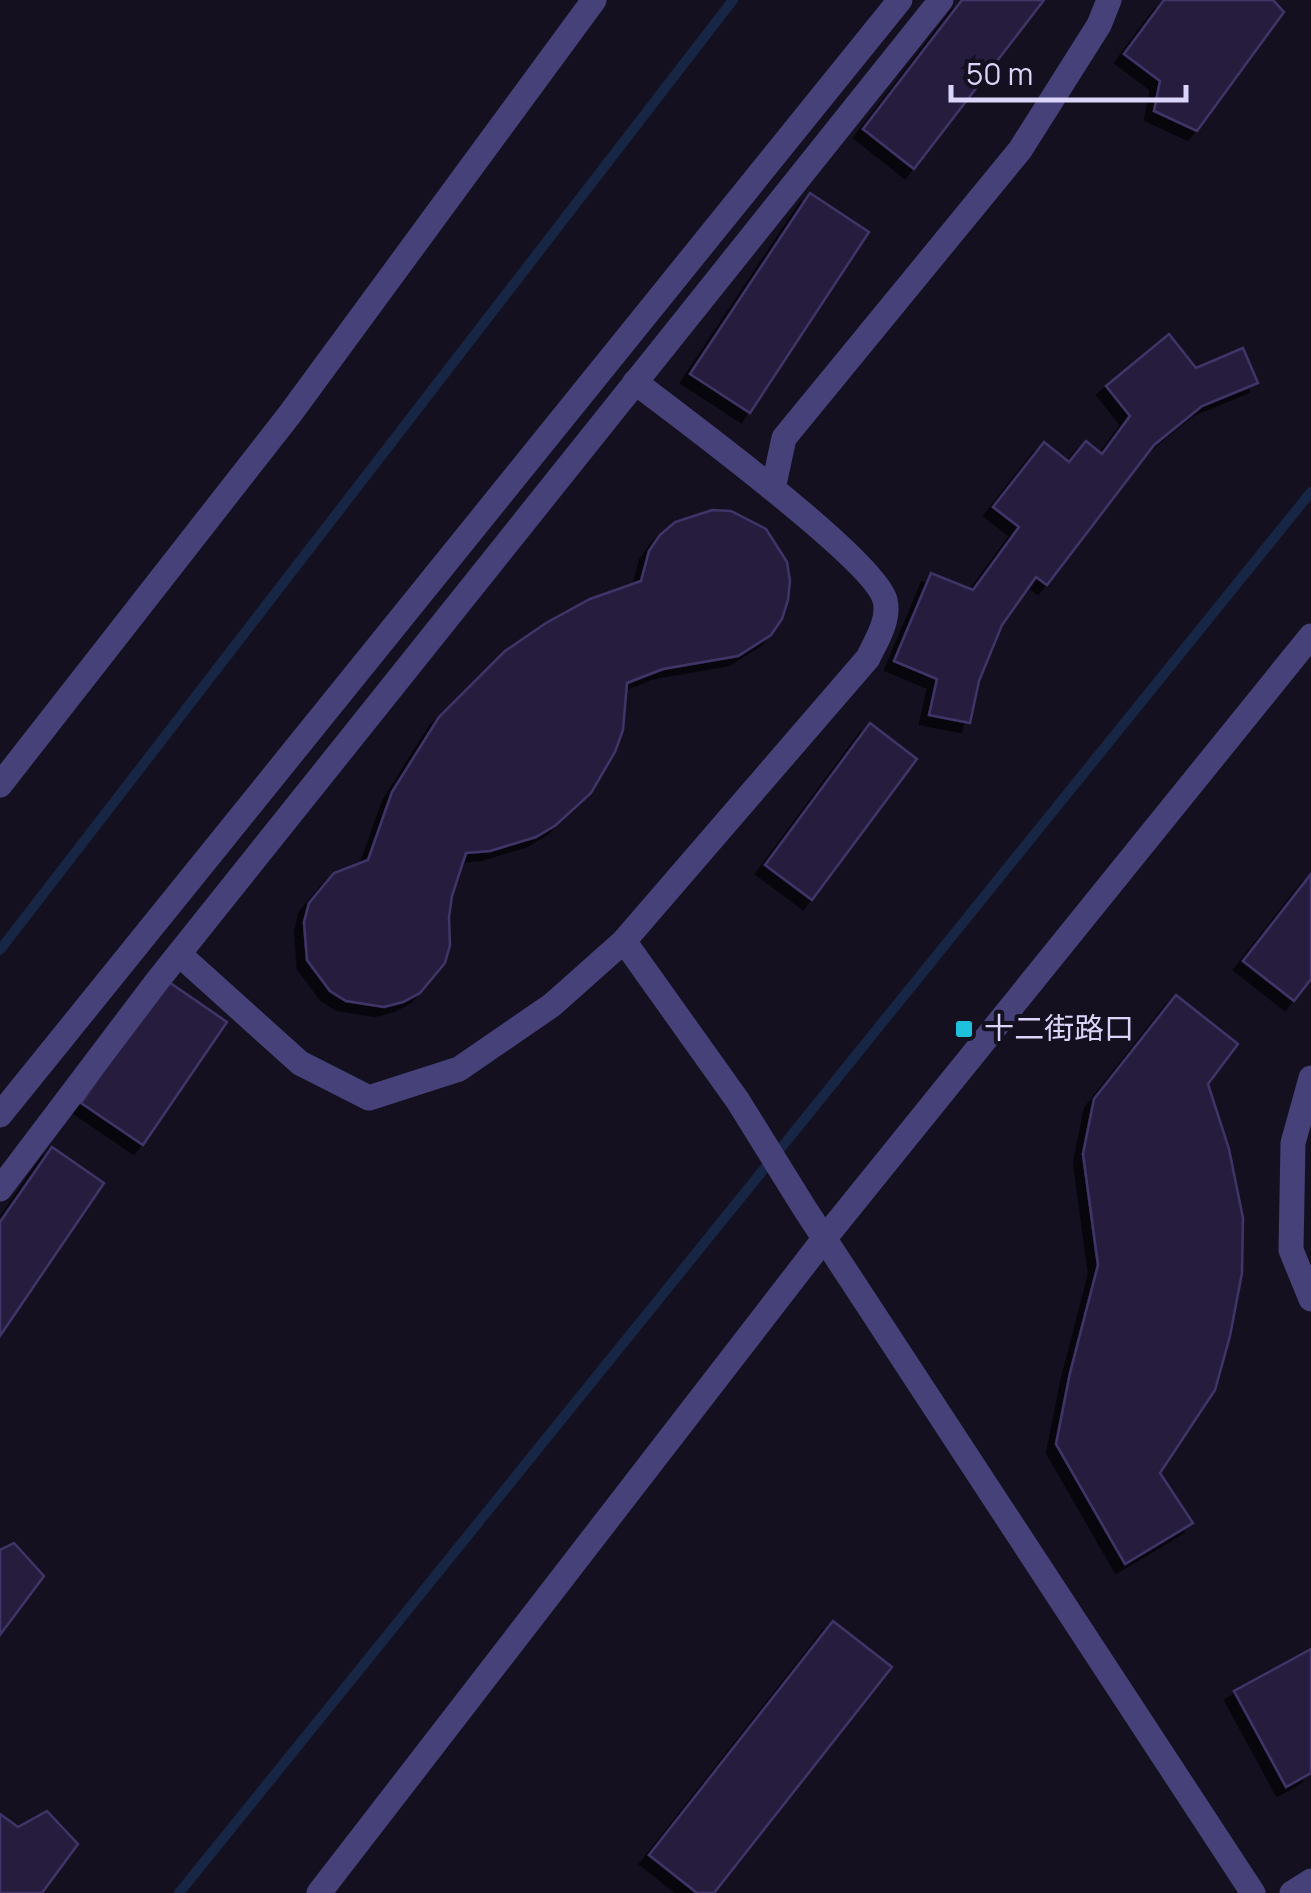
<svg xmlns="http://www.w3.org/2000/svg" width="1311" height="1893" font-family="Manrope,'Noto Sans SC',sans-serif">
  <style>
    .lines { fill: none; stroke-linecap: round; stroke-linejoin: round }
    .stream { stroke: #162644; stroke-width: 10 }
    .building { fill: #271f3e; stroke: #403467; stroke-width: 2.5; filter: url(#shadow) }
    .minor { stroke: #464179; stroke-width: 25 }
    .tertiary { stroke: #464179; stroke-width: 25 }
    .poi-dot { fill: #1ec0dc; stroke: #141020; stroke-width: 4 }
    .labels { text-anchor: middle; stroke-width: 8; stroke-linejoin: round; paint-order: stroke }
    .poi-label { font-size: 30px; fill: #dbd5f9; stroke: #141020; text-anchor: start }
  </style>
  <defs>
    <filter id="shadow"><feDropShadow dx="-9" dy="9" stdDeviation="0" flood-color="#0009"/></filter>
  </defs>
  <rect width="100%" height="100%" fill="#141020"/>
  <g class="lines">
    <!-- stream -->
    <g class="stream">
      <path d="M0 950 733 0"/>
      <path d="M179 1893 1311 492"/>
    </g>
  </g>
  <!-- building -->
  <g class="building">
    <path d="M962 0H1044L914 169 863 129Z"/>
    <path d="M1164 0H1273L1284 12 1197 131 1154 111 1160 81 1124 54Z"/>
    <path d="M810 193 869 232 750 413 690 374Z"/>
    <path d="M1169 334 1196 368 1243 348 1258 383 1202 406 1154 445 1047 585 1036 577 1002 625 979 681 970 723 929 715 937 679 894 661 931 573 973 590 1019 527 993 507 1044 442 1069 462 1086 441 1102 454 1130 416 1106 386Z"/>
    <path d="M712 510 731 511 766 529 787 562 790 581 788 600 782 619 771 635 738 656 663 669 627 683 623 730 615 752 591 793 556 825 536 837 490 851 466 853 452 896 449 917 450 945 445 963 420 993 403 1002 384 1007 346 1001 330 991 307 960 304 922 309 903 334 873 368 860 392 792 439 717 505 651 546 623 590 599 641 581 649 551 660 535 675 522Z"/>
    <path d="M870 723 917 759 812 900 765 865Z"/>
    <path d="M1311 874V979L1294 1001 1243 961Z"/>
    <path d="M166 980 227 1022 143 1145 81 1103Z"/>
    <path d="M1176 995 1238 1044 1208 1084 1229 1149 1243 1218 1242 1273 1230 1336 1215 1390 1160 1473 1193 1523 1125 1564 1056 1444 1070 1373 1098 1265 1083 1154 1094 1099Z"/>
    <path d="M52 1147 104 1183 0 1336V1222Z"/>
    <path d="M14 1543 44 1576 0 1635V1550Z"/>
    <path d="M833 1621 892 1667 714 1893H697L649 1855Z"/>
    <path d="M1311 1649V1773L1286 1787 1234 1691Z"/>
    <path d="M47 1811 78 1844 42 1893H0V1814L18 1827Z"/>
  </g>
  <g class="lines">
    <!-- minor -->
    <g class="minor">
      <path d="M773 489 784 438 1020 150 1099 25 1109 0"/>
      <path d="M0 785 290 414 594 0"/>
      <path d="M624 941 738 1101 805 1209 1253 1893"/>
      <path d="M179 954 300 1063 369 1098 459 1069 552 1005 624 941 868 658C876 641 890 620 885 600 874 559 679 416 635 382"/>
      <path d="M1311 1078 1293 1143 1291 1250 1311 1299"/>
      <path d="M0 1115 900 0"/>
      <path d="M0 1189 158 980 941 0"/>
      <path d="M1292 1893 1311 1881"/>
    </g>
    <!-- tertiary -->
    <path class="tertiary" d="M319 1893 824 1239 1311 636"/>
  </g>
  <!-- markers -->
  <rect class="poi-dot" x="954" y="1019" width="20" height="20" rx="5"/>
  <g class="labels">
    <!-- poi labels -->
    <g class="poi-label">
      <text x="984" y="1039">十二街路口</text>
    </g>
  </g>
  <!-- scale -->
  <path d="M951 85v15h235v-15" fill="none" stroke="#dbd5f9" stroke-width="5"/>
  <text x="966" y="85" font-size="30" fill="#dbd5f9" stroke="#141020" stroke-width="8" paint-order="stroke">50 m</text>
</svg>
